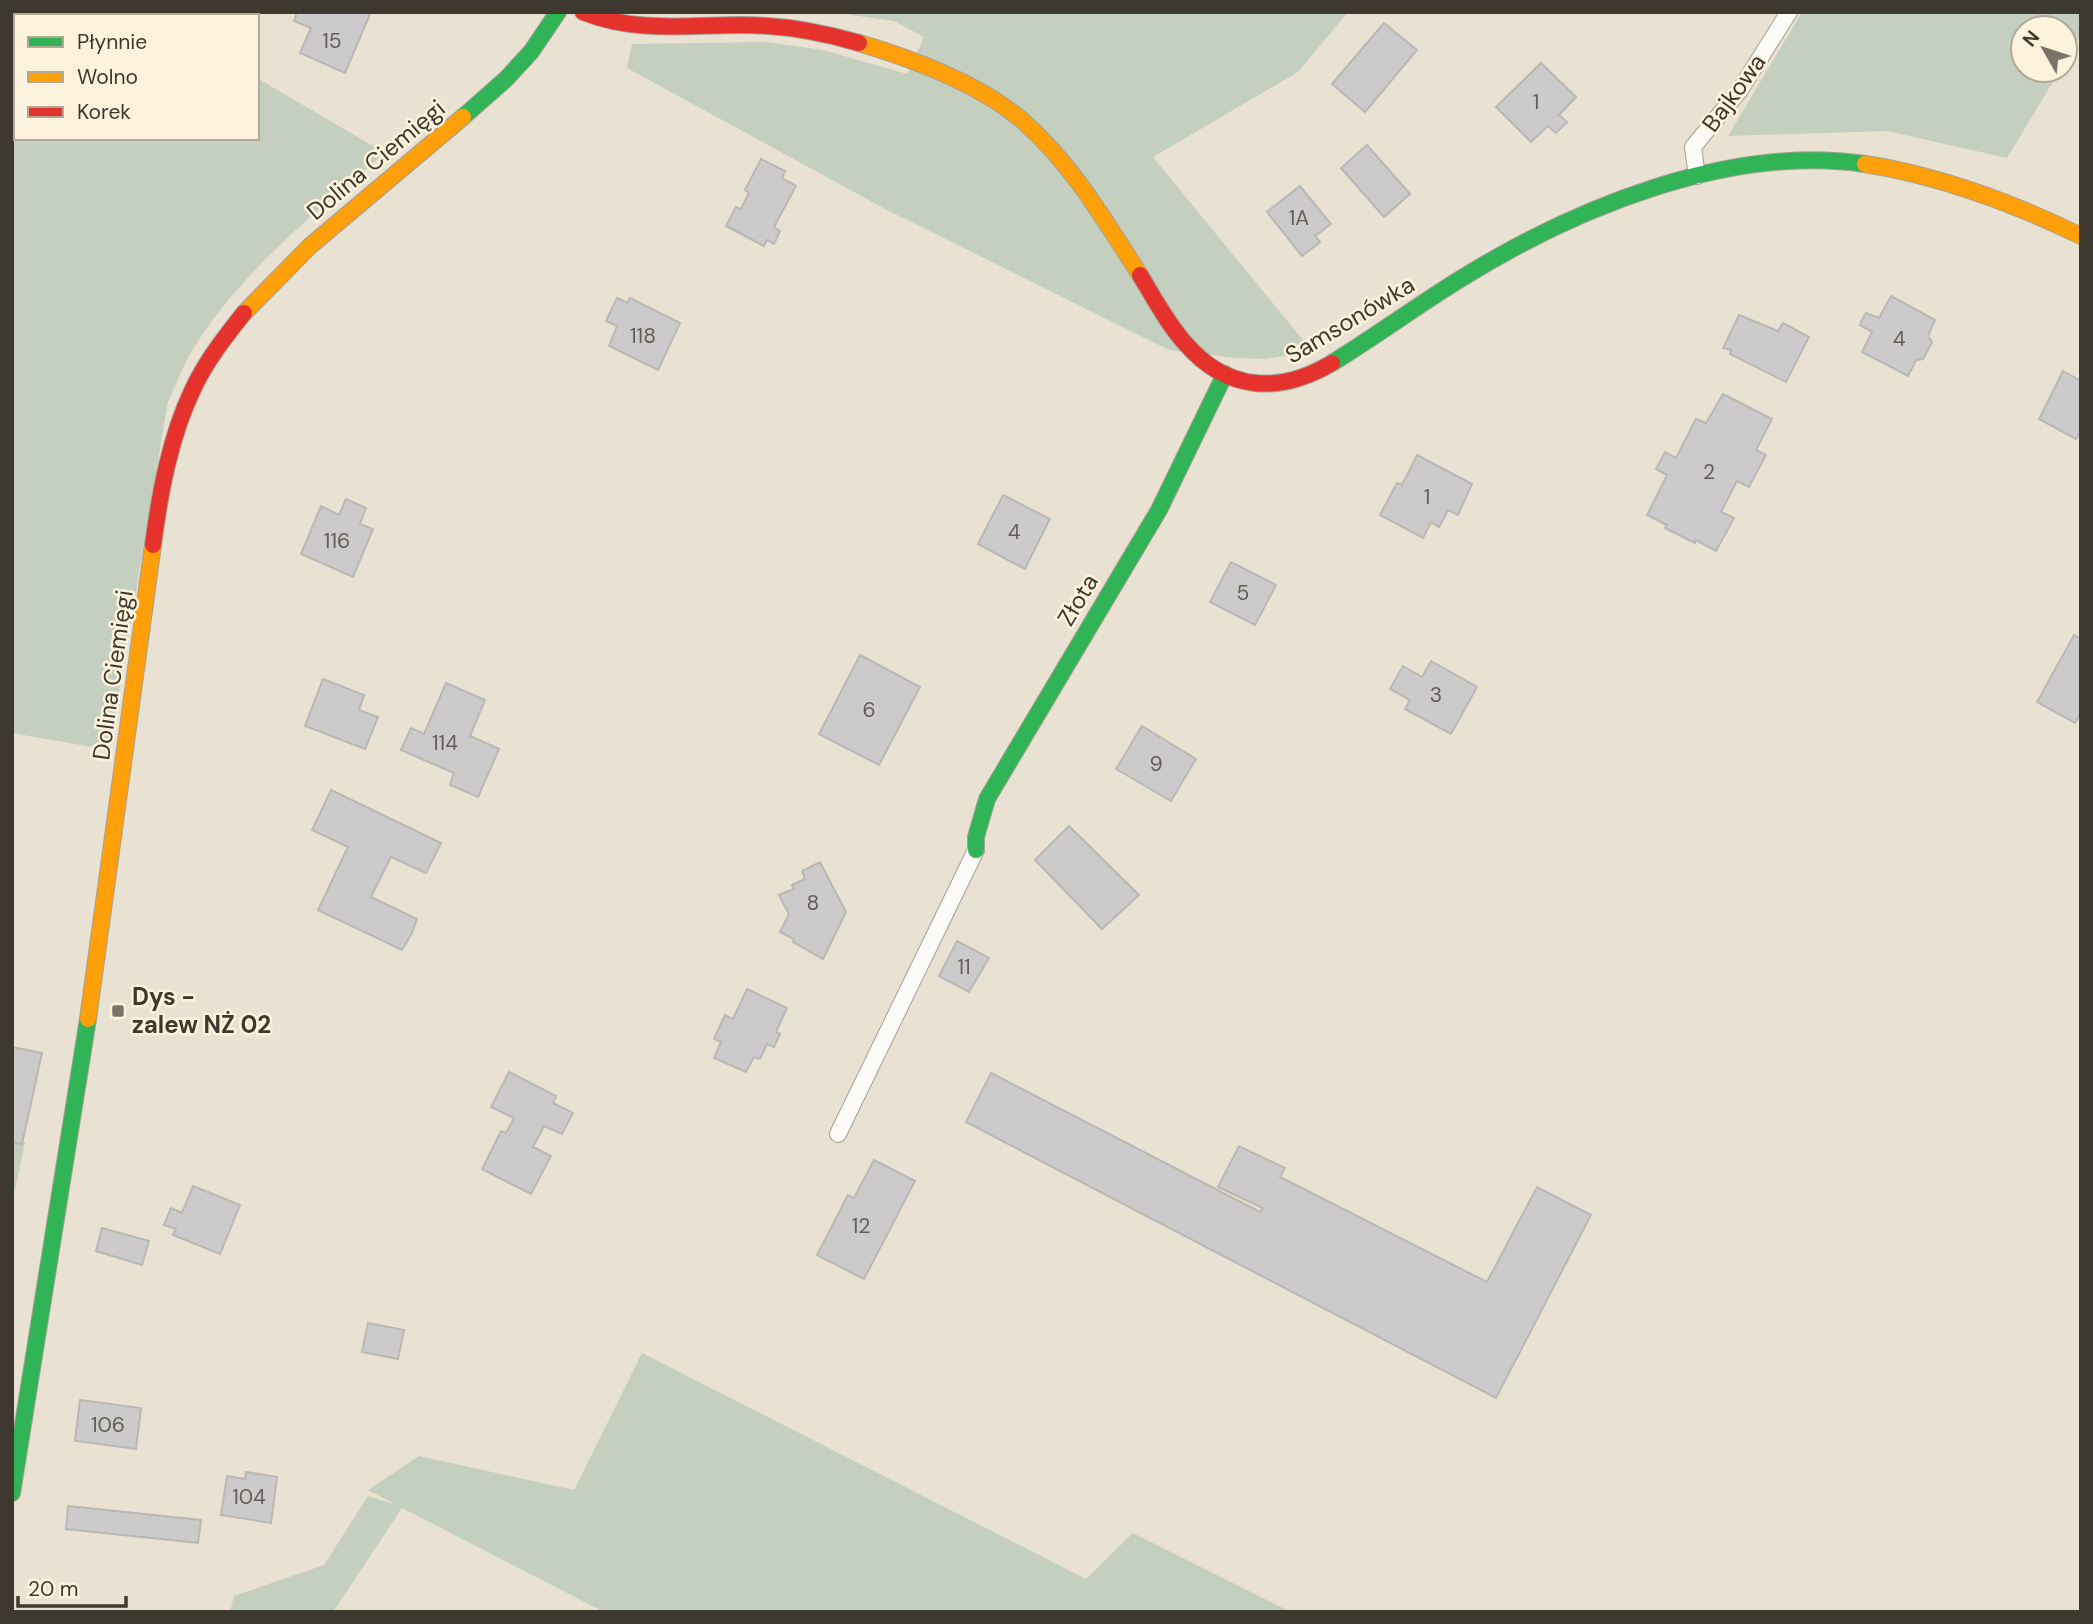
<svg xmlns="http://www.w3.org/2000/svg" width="2093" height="1624" font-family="'DM Sans',sans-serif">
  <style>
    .green { fill: #c4cfbf }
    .building { fill: #cdcacb; stroke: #bab7b5; stroke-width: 2 }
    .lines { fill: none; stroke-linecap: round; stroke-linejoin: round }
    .lane-casing { stroke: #a5a095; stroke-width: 18 }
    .fast-casing { stroke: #a5a095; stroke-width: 18 }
    .slow-casing { stroke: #a5a095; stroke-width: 18 }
    .jam-casing { stroke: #a5a095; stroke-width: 18 }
    .lane { stroke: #fcfbf8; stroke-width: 16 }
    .fast { stroke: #30b455; stroke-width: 16 }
    .slow { stroke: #ff9f0a; stroke-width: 16 }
    .jam { stroke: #e5322d; stroke-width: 16 }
    .poi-dot { fill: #7a7468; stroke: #fdf3dd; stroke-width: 2.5 }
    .labels { text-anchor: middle; stroke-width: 5; stroke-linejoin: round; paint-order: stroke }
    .number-label { font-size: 21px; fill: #625d55 }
    .street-label { font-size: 24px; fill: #3e392e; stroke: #fdf3dd }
    .poi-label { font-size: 24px; font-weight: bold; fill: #3e392e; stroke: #fdf3dd; text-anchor: start }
  </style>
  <rect width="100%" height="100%" fill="#e9e2d3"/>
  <!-- green -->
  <g class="green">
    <path d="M12 12H144L150 16H16V138H257V78L385 153C316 212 242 270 193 349 183 365 176 385 168 402L109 750 12 733Z"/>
    <path d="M830 12H1348L1298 72 1153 157 1312 351 1265 359 1236 358 1169 350 887 210 627 68 632 44 766 42 823 50 907 74 924 37 894 21Z"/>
    <path d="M1802 12H2081V35L2065 61V28H2023V70H2060L2007 158 1887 131 1728 136Z"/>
    <path d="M12 1140 25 1142 12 1205Z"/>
    <path d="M642 1353 1086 1579 1133 1533 1291 1612H604L402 1508 333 1612H230L234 1596 324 1565 368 1496 396 1505 368 1490 419 1456 574 1490Z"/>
  </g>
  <!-- building -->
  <g class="building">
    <path d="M297 12H371L345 73 300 53 311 28 294 21Z"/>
    <path d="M1384 23 1417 50 1365 112 1332 84Z"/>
    <path d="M1541 63 1576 97 1559 115 1567 122 1556 133 1548 126 1531 142 1496 107Z"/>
    <path d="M1367 145 1410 194 1384 217 1341 168Z"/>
    <path d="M761 159 785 171 782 178 796 186 774 227 780 231 774 244 767 240 764 246 726 226 736 207 741 209 749 193 745 190Z"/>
    <path d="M1300 186 1331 224 1315 236 1320 242 1302 256 1267 212Z"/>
    <path d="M1891 296 1935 320 1928 336 1932 342 1923 359 1916 360 1908 376 1862 352 1872 332 1860 325 1862 320 1866 313 1879 318Z"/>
    <path d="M617 298 627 303 630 298 680 323 658 370 609 346 617 326 606 321Z"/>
    <path d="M1739 315 1778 331 1783 323 1809 337 1786 382 1730 354 1731 350 1723 348Z"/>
    <path d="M2063 371 2081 381V431L2076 439 2039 419Z"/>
    <path d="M1723 394 1772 419 1756 450 1766 455 1749 487 1737 481 1721 512 1734 518 1716 551 1696 540 1695 543 1665 528 1667 525 1647 515 1667 475 1656 469 1665 452 1676 458 1696 419 1706 423Z"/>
    <path d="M1417 455 1472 484 1458 515 1448 510 1439 527 1431 522 1423 538 1380 515 1397 483 1402 485Z"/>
    <path d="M1003 495 1050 519 1025 569 978 544Z"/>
    <path d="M346 499 366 508 360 524 373 529 353 577 301 554 321 506 339 515Z"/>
    <path d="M1231 562 1276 585 1255 625 1210 602Z"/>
    <path d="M2074 635 2081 639V712L2075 723 2037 702Z"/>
    <path d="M860 655 920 687 879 765 819 734Z"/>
    <path d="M1431 661 1477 687 1451 734 1405 709 1410 700 1390 689 1403 666 1422 677Z"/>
    <path d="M323 679 364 695 359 710 378 717 365 749 305 726Z"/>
    <path d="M446 683 485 700 470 736 499 749 478 797 450 785 454 773 401 750 411 728 424 734Z"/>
    <path d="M1142 726 1196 759 1171 801 1116 769Z"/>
    <path d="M331 790 441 843 426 873 391 857 371 897 417 919 412 933 402 950 318 910 348 847 312 830Z"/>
    <path d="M1069 826 1139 895 1102 929 1035 860Z"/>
    <path d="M820 862 846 912 823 959 793 942 794 939 780 932 789 914 779 895 794 889 792 885 805 879 802 871Z"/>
    <path d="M957 941 989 958 969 992 939 976Z"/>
    <path d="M747 989 787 1008 776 1032 780 1034 774 1047 767 1044 760 1059 754 1057 746 1072 714 1058 721 1042 714 1039 725 1015 733 1019Z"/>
    <path d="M12 1047 42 1053 22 1144 12 1142Z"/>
    <path d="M509 1072 556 1096 553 1103 573 1113 562 1134 544 1126 533 1147 551 1156 531 1194 482 1169 501 1131 506 1133 514 1118 491 1107Z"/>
    <path d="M991 1073 1260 1212 1263 1208 1218 1187 1239 1146 1285 1168 1280 1177 1487 1282 1537 1187 1591 1215 1496 1398 966 1122Z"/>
    <path d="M874 1160 915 1181 864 1279 817 1255 848 1195 854 1198Z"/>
    <path d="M193 1186 240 1205 220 1254 173 1235 176 1229 164 1225 171 1208 182 1213Z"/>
    <path d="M102 1228 149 1241 142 1265 96 1251Z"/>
    <path d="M368 1323 404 1330 398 1359 362 1352Z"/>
    <path d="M80 1400 141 1408 136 1449 75 1441Z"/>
    <path d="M246 1472 277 1477 271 1523 221 1515 227 1476 245 1479Z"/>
    <path d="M68 1506 201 1520 198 1543 66 1529Z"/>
  </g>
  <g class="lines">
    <defs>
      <g id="lane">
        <path d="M1697 176 1693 147 1740 90 1789 12"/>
        <path d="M838 1134 976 850"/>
      </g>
      <g id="fast">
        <path d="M463 117 506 79 531 52 558 12"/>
        <path d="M1332 363C1376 336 1418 305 1462 278 1575 208 1730 144 1865 164"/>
        <path d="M976 850V837L987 799 1159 510 1225 374"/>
        <path d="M12 1493 88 1019"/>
      </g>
      <g id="slow">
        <path d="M859 43C913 59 980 84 1023 121 1072 164 1105 221 1140 275"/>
        <path d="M1865 164C1941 176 2011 202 2081 236"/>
        <path d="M244 313 310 246 463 117"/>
        <path d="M88 1019 153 545"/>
      </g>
      <g id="jam">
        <path d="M583 12C635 33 688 25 742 25 782 25 821 32 859 43"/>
        <path d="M1140 275C1154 298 1167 323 1185 343 1227 392 1280 394 1332 363"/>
        <path d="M153 545C160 492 170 437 193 389 206 361 225 337 244 313"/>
      </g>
    </defs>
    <!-- lane casing -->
    <use href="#lane" class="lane-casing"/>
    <!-- fast casing -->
    <use href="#fast" class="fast-casing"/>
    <!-- slow casing -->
    <use href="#slow" class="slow-casing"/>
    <!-- jam casing -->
    <use href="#jam" class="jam-casing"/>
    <!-- lane -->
    <use href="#lane" class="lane"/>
    <!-- fast -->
    <use href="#fast" class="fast"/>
    <!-- slow -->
    <use href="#slow" class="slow"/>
    <!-- jam -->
    <use href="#jam" class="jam"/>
  </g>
  <!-- markers -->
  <rect class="poi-dot" x="111" y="1004" width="14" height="14" rx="3.5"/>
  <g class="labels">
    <!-- number labels -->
    <g class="number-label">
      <text x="332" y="48">15</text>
      <text x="1536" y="109">1</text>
      <text x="1299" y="225">1A</text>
      <text x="643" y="343">118</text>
      <text x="1899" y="346">4</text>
      <text x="1709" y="479">2</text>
      <text x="1427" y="504">1</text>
      <text x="1014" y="539">4</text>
      <text x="337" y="548">116</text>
      <text x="1243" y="600">5</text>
      <text x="1436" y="702">3</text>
      <text x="869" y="717">6</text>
      <text x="445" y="750">114</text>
      <text x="1156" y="771">9</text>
      <text x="813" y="910">8</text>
      <text x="964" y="974">11</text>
      <text x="861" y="1233">12</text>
      <text x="108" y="1432">106</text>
      <text x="249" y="1504">104</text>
    </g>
    <!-- street labels -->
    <g class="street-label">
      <text transform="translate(1734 93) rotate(-54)" y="8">Bajkowa</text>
      <text transform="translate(376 160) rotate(-40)" y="8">Dolina Ciemięgi</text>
      <text transform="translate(1350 320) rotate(-31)" y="8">Samsonówka</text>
      <text transform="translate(1078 600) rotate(-59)" y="8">Złota</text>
      <text transform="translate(113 675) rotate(-82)" y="8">Dolina Ciemięgi</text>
    </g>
    <!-- poi labels -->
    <g class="poi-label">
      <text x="132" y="1005">Dys -<tspan x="132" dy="28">zalew NŻ 02</tspan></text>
    </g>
  </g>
  <!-- border -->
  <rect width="2093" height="1624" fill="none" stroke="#3e392e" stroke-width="28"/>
  <!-- legend -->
  <rect x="14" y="14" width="245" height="126" fill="#fdf3dd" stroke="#b1a997" stroke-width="2"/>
  <rect x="28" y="37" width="35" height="10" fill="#30b455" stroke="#b1a997" stroke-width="2"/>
  <text x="77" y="49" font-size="21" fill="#3e392e">Płynnie</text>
  <rect x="28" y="72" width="35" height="10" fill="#ff9f0a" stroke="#b1a997" stroke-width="2"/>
  <text x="77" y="84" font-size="21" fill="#3e392e">Wolno</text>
  <rect x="28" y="107" width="35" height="10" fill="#e5322d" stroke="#b1a997" stroke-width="2"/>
  <text x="77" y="119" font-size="21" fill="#3e392e">Korek</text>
  <!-- north arrow -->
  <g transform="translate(2044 49) rotate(309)"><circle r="33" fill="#fdf3dd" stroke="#b1a997" stroke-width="2"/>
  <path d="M0-5L12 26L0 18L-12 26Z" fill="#7a7468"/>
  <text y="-10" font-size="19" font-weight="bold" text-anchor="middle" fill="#3e392e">N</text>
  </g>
  <!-- scale -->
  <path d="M18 1596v10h108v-10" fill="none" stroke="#3e392e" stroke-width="3.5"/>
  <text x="28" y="1596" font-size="21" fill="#3e392e" stroke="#fdf3dd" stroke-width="5" paint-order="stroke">20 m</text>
</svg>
